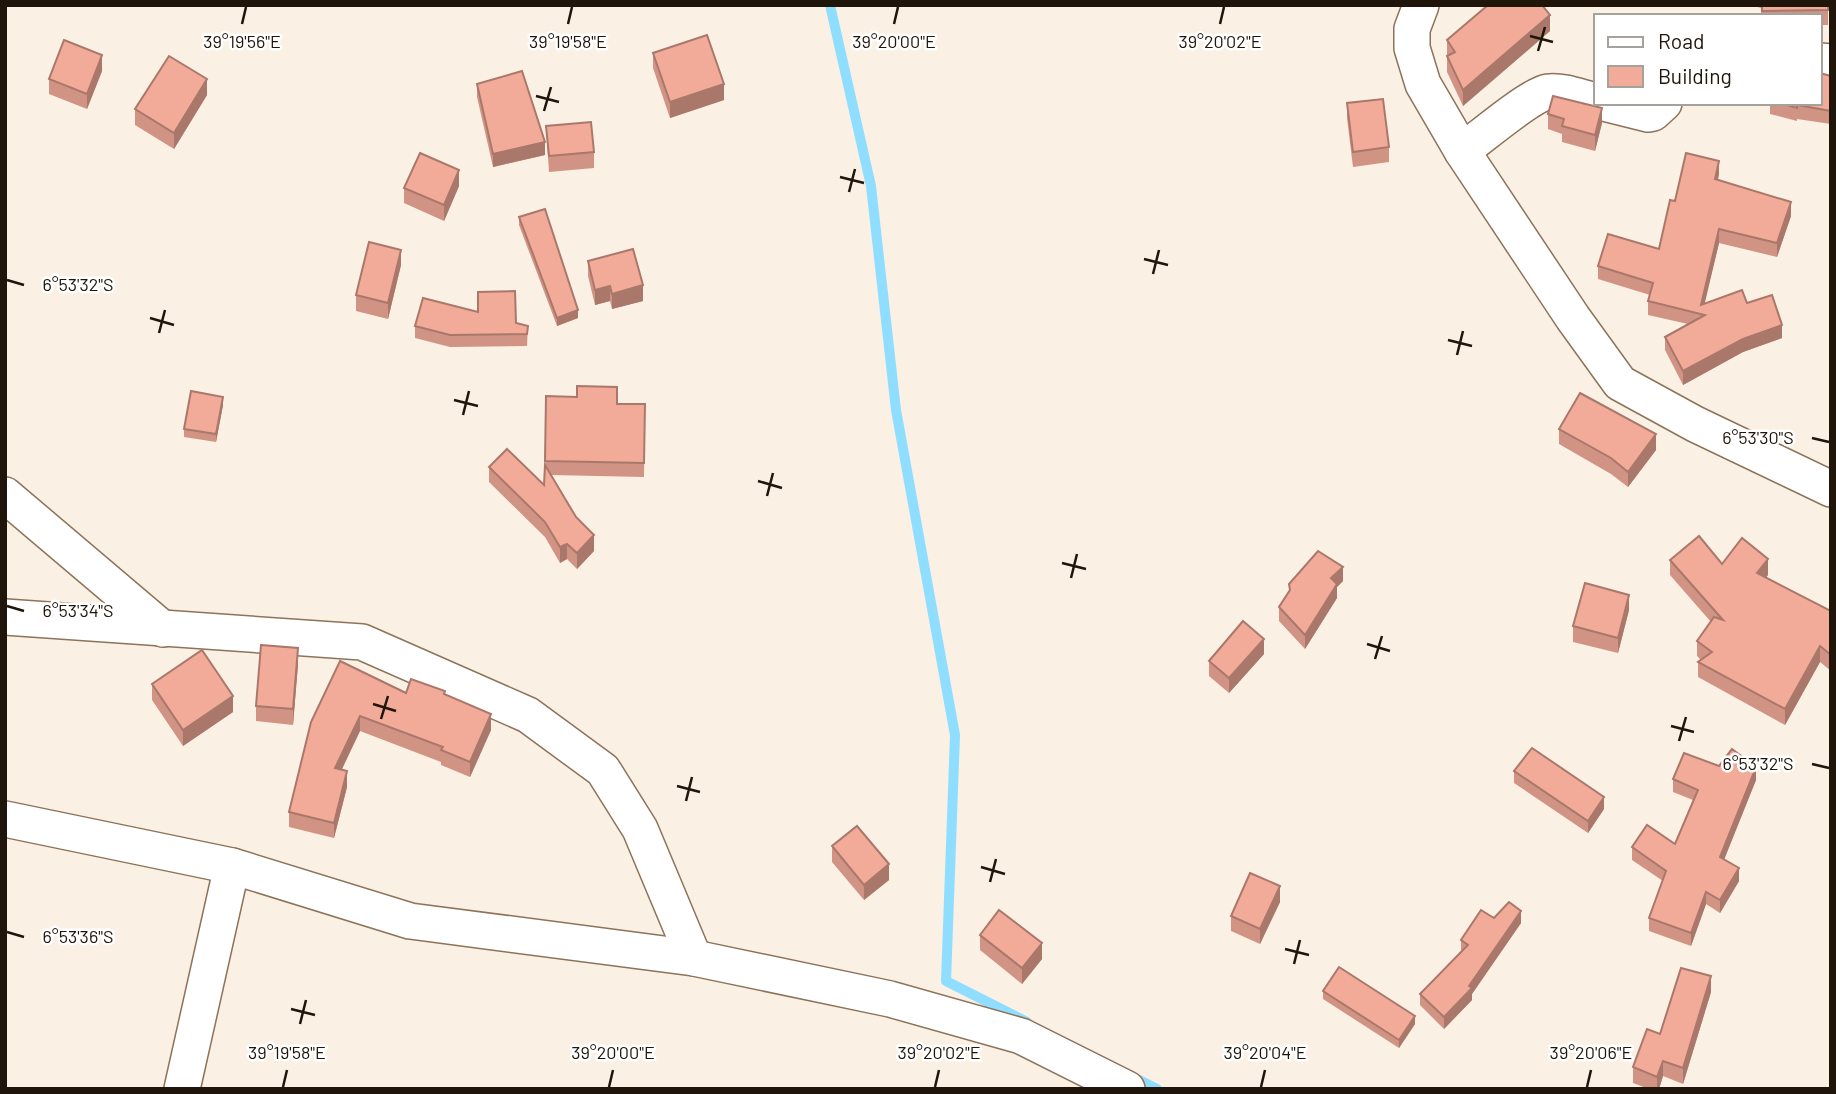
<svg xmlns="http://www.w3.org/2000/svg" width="1836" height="1094" font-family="Barlow,sans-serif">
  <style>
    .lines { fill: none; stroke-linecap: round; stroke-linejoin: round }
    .stream { stroke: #90deff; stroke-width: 10 }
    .street-casing { stroke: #8c7359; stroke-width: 38 }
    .street { stroke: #fff; stroke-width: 35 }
    .wall { fill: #d19384 }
    .shaded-wall { fill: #aa786b }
    .building { fill: #f3ab99; stroke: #aa786b; stroke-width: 2 }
    .ticks { fill: none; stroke: #1f150b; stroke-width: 2.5 }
    .ticks-label { font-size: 18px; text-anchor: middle; fill: #1f150b; stroke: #fff; stroke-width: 5; stroke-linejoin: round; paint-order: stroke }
  </style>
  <rect width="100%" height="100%" fill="#fbf0e4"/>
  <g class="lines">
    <!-- stream -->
    <g class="stream">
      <path d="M830 5 871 186 896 410 955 735 946 981 1027 1022"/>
      <path d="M1131 1076 1157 1089"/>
    </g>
    <defs>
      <g id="street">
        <path d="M1421 5 1412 29V48L1423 84 1462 151 1573 318 1620 383 1695 424 1831 489"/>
        <path d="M1820 61 1831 62"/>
        <path d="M1604 103 1648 114 1653 113 1664 103"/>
        <path d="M1462 151C1480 138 1530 95 1548 92 1563 90 1582 98 1596 101"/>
        <path d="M5 495 163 629"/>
        <path d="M5 617 362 642 528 715 603 770 640 829 694 958"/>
        <path d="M5 819 232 866 410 921 694 958 890 999 1021 1036 1127 1089"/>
        <path d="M182 1089 232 866"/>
      </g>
    </defs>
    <!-- street casing -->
    <use href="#street" class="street-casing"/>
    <!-- street -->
    <use href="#street" class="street"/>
  </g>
  <!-- wall -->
  <g class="wall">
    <path d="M1751 5H1828V25H1820V16H1761V8Z"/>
    <path d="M1550 31 1463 106 1447 72V40Z"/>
    <path d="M653 53 724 100 670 118 653 68Z"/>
    <path d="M102 71 87 109 49 94V79Z"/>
    <path d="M1831 76V124L1797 119V121L1770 114V103H1820Z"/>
    <path d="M477 84 545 155 493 167 477 97Z"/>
    <path d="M207 95 174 149 135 125V109Z"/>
    <path d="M1347 103 1389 147V162L1353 167 1347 118Z"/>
    <path d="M1548 114 1602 123 1595 151 1562 142V134L1548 129Z"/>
    <path d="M546 126 594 152V168L549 172Z"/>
    <path d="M1719 174 1718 179 1791 216 1777 257 1719 243 1704 303H1747L1782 338 1743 352 1683 385 1665 350V337L1688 324 1648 315V301L1650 295 1598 279V266L1659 249 1675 201Z"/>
    <path d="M459 186 444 221 404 203V188Z"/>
    <path d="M519 217 578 318 557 326 519 225Z"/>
    <path d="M588 261 643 301 612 309 610 301 595 305 588 276Z"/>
    <path d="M401 265 388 319 356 311V295Z"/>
    <path d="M516 323 528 326 527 346 450 347 415 338V326Z"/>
    <path d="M546 396 617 404H645L644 477 551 475 594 551 577 569 567 559 560 563 545 537 489 482V467L544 485Z"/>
    <path d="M223 405 216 442 184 437V429Z"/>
    <path d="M1559 429 1656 450 1628 487 1611 474 1559 444Z"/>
    <path d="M1670 560 1722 564 1768 575 1765 578 1831 611V671L1820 662 1785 725 1698 677V662L1701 660 1697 656V641L1711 622 1670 575Z"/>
    <path d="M1343 581 1337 587V598L1305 649 1279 621V607L1289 592V584Z"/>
    <path d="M1629 610 1618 653 1573 642V626Z"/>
    <path d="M1264 654 1229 693 1209 676V661Z"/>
    <path d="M298 664 293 725 256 721V706Z"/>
    <path d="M152 684 233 712 183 746 152 700Z"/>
    <path d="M406 693 445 695 491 730 470 777 441 765V762L360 731 341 770 347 787 334 838 289 827V812L311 722Z"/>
    <path d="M1719 766 1756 780 1724 859 1739 881 1720 913 1706 904 1691 946 1649 931V918L1663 881 1632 860V847L1675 844 1693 800 1673 792V779Z"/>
    <path d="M1514 771 1604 809 1588 833 1514 783Z"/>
    <path d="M832 846 889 880 864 900 832 862Z"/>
    <path d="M1280 902 1260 944 1231 931V916Z"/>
    <path d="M1494 918 1521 923 1472 994V1000L1444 1029 1420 1005V994L1461 951V940Z"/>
    <path d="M980 935 1042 959 1022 984 980 950Z"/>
    <path d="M1323 991 1415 1024 1399 1048 1323 999Z"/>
    <path d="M1711 992 1683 1084 1663 1076 1659 1089H1649L1633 1083V1067L1660 1034Z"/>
  </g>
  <!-- shaded-wall -->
  <g class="shaded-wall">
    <path d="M1550 15V31L1463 106V90Z"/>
    <path d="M102 55V71L87 109V94Z"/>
    <path d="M207 79V95L174 149V133Z"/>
    <path d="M724 84V100L670 118V102Z"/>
    <path d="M1602 108V123L1595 151V135Z"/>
    <path d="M545 142V155L493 167V154Z"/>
    <path d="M1719 161V174L1715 192V179Z"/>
    <path d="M459 170V186L444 221V205Z"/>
    <path d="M1791 202V216L1777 257V243Z"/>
    <path d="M1719 229V243L1702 315 1701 305Z"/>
    <path d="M401 250V265L388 319V303Z"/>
    <path d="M643 285V301L612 309V294Z"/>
    <path d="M610 286V301L595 305V290Z"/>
    <path d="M578 310V318L557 326V318Z"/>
    <path d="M1782 325V338L1743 352 1683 385V371L1743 339Z"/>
    <path d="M223 397V405L216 442V434Z"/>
    <path d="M1656 434V450L1628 487V472Z"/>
    <path d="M594 535V551L577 569V553Z"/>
    <path d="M567 544V559L560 563V547Z"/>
    <path d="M1768 559V575L1757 589V573Z"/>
    <path d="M1343 567V581L1337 587V598L1305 649V635L1331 578Z"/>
    <path d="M1629 595V610L1618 653V638Z"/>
    <path d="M1264 639V654L1229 693V678Z"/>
    <path d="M1820 646V662L1785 725V709Z"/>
    <path d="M298 648V664L293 725V709Z"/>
    <path d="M233 696V712L183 746V730Z"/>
    <path d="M491 714V730L470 777V762Z"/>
    <path d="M360 716V731L335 784V768Z"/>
    <path d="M1756 767V780L1720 870V857Z"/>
    <path d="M347 771V787L334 838V823Z"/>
    <path d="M1604 797V809L1588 833V821Z"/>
    <path d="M889 864V880L864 900V885Z"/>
    <path d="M1739 868V881L1720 913V900Z"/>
    <path d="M1280 886V902L1260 944V929Z"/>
    <path d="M1706 892V904L1691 946V933Z"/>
    <path d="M1521 911V923L1472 994V1000L1444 1029V1017L1469 986Z"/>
    <path d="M1042 943V959L1022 984V968Z"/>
    <path d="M1711 976V992L1683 1084V1068Z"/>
    <path d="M1415 1016V1024L1399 1048V1040Z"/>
    <path d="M1663 1061V1076L1659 1089H1657V1077Z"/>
  </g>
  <!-- building -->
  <g class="building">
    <path d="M1488 5H1542L1550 15 1463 90 1447 56 1455 52 1447 40Z"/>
    <path d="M1762 5H1828V10L1762 11Z"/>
    <path d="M707 35 724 84 670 102 653 53Z"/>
    <path d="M64 40 102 55 87 94 49 79Z"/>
    <path d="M169 56 207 79 174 133 135 109Z"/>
    <path d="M522 71 545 142 493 154 477 84Z"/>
    <path d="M1820 73 1831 76V111L1797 105V108L1780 103H1820Z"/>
    <path d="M1553 96 1602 108 1595 135 1562 126 1564 119 1548 114Z"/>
    <path d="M1383 99 1389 147 1353 152 1347 103Z"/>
    <path d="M591 122 594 152 549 156 546 126Z"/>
    <path d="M420 153 459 170 444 205 404 188Z"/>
    <path d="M1686 153 1719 161 1715 179 1791 202 1777 243 1719 229 1701 305 1742 290 1747 303 1772 295 1782 325 1743 339 1683 371 1665 337 1705 315 1648 301 1653 283 1598 266 1608 234 1659 249 1670 200 1675 201Z"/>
    <path d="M545 209 578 310 557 318 519 217Z"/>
    <path d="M369 242 401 250 388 303 356 295Z"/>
    <path d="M633 249 643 285 612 294 610 286 595 290 588 261Z"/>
    <path d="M515 291 516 323 528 326 527 334 450 335 415 326 423 298 478 312V292Z"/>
    <path d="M577 386 617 387V404H645L644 463 545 461 546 396 577 397Z"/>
    <path d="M191 391 223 397 216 434 184 429Z"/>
    <path d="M1580 393 1656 434 1628 472 1611 458 1559 429Z"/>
    <path d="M507 449 544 485 545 465 576 517 594 535 577 553 567 544 560 547 545 522 489 467Z"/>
    <path d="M1699 536 1722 564 1742 538 1768 559 1757 573 1831 611V655L1820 646 1785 709 1698 662 1712 652 1697 641 1714 617 1723 620 1670 560Z"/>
    <path d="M1318 551 1343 567 1331 578 1337 584 1305 635 1279 607 1290 590 1289 584Z"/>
    <path d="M1585 583 1629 595 1618 638 1573 626Z"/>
    <path d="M1243 621 1264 639 1229 678 1209 661Z"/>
    <path d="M261 645 298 648 293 709 256 706Z"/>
    <path d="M202 650 233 696 183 730 152 684Z"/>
    <path d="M340 661 406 693 411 679 445 691 444 694 491 714 470 762 441 750 443 747 360 716 335 768 347 771 334 823 289 812 311 722Z"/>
    <path d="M1532 748 1604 797 1588 821 1514 771Z"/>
    <path d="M1732 749 1756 767 1720 857 1739 868 1720 900 1706 892 1691 933 1649 918 1666 871 1632 847 1647 825 1675 844 1698 790 1673 779 1684 753 1719 766Z"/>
    <path d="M857 826 889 864 864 885 832 846Z"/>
    <path d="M1250 873 1280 886 1260 929 1231 916Z"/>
    <path d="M1509 902 1521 911 1469 986 1472 988 1444 1017 1420 994 1468 945 1461 940 1481 910 1494 918Z"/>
    <path d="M999 910 1042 943 1022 968 980 935Z"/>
    <path d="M1339 967 1415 1016 1399 1040 1323 991Z"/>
    <path d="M1681 968 1711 976 1683 1068 1663 1061 1657 1077 1633 1067 1647 1029 1660 1034Z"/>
  </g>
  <!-- ticks -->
  <path class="ticks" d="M242 24 246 7M568 24 572 7M894 24 898 7M1220 24 1224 7M1530 36 1553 42M1538 51 1545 27M536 96 559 102M544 111 551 87M840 177 864 183M849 192 855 169M1144 259 1168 265M1153 274 1159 250M7 280 24 285M150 318 174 325M159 333 165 310M1448 340 1472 346M1457 355 1463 331M454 400 478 406M463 415 469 391M1812 438 1829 442M758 481 782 488M767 496 773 473M1062 563 1086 569M1071 578 1077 554M7 606 24 611M1367 644 1390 651M1375 659 1382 636M373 704 396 711M381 719 388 696M1671 726 1694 732M1679 741 1686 717M1812 764 1829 768M677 786 700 792M686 801 692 777M981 867 1005 874M990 882 996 859M7 932 24 937M1285 949 1309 955M1294 964 1300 940M291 1009 315 1015M300 1024 306 1000M283 1087 287 1070M609 1087 613 1070M935 1087 939 1070M1261 1087 1265 1070M1587 1087 1591 1070"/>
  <g class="ticks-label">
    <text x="242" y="48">39°19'56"E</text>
    <text x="568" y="48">39°19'58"E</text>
    <text x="894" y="48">39°20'00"E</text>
    <text x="1220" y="48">39°20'02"E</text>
    <text x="78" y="291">6°53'32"S</text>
    <text x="1758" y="444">6°53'30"S</text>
    <text x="78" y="617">6°53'34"S</text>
    <text x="1758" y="770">6°53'32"S</text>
    <text x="78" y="943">6°53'36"S</text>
    <text x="287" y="1059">39°19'58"E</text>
    <text x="613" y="1059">39°20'00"E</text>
    <text x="939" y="1059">39°20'02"E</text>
    <text x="1265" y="1059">39°20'04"E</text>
    <text x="1591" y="1059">39°20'06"E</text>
  </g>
  <!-- border -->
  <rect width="1836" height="1094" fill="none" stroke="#1f150b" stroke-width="14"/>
  <!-- legend -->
  <rect x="1594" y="14" width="228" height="91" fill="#ffffff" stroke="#a5a19d" stroke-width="2"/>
  <rect x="1608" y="37" width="35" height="10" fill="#ffffff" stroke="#a5a19d" stroke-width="2"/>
  <text x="1658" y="49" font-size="21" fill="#1f150b">Road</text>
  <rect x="1608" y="66" width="35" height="21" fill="#f3ab99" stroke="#a5a19d" stroke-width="2"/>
  <text x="1658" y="84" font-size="21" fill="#1f150b">Building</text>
</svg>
